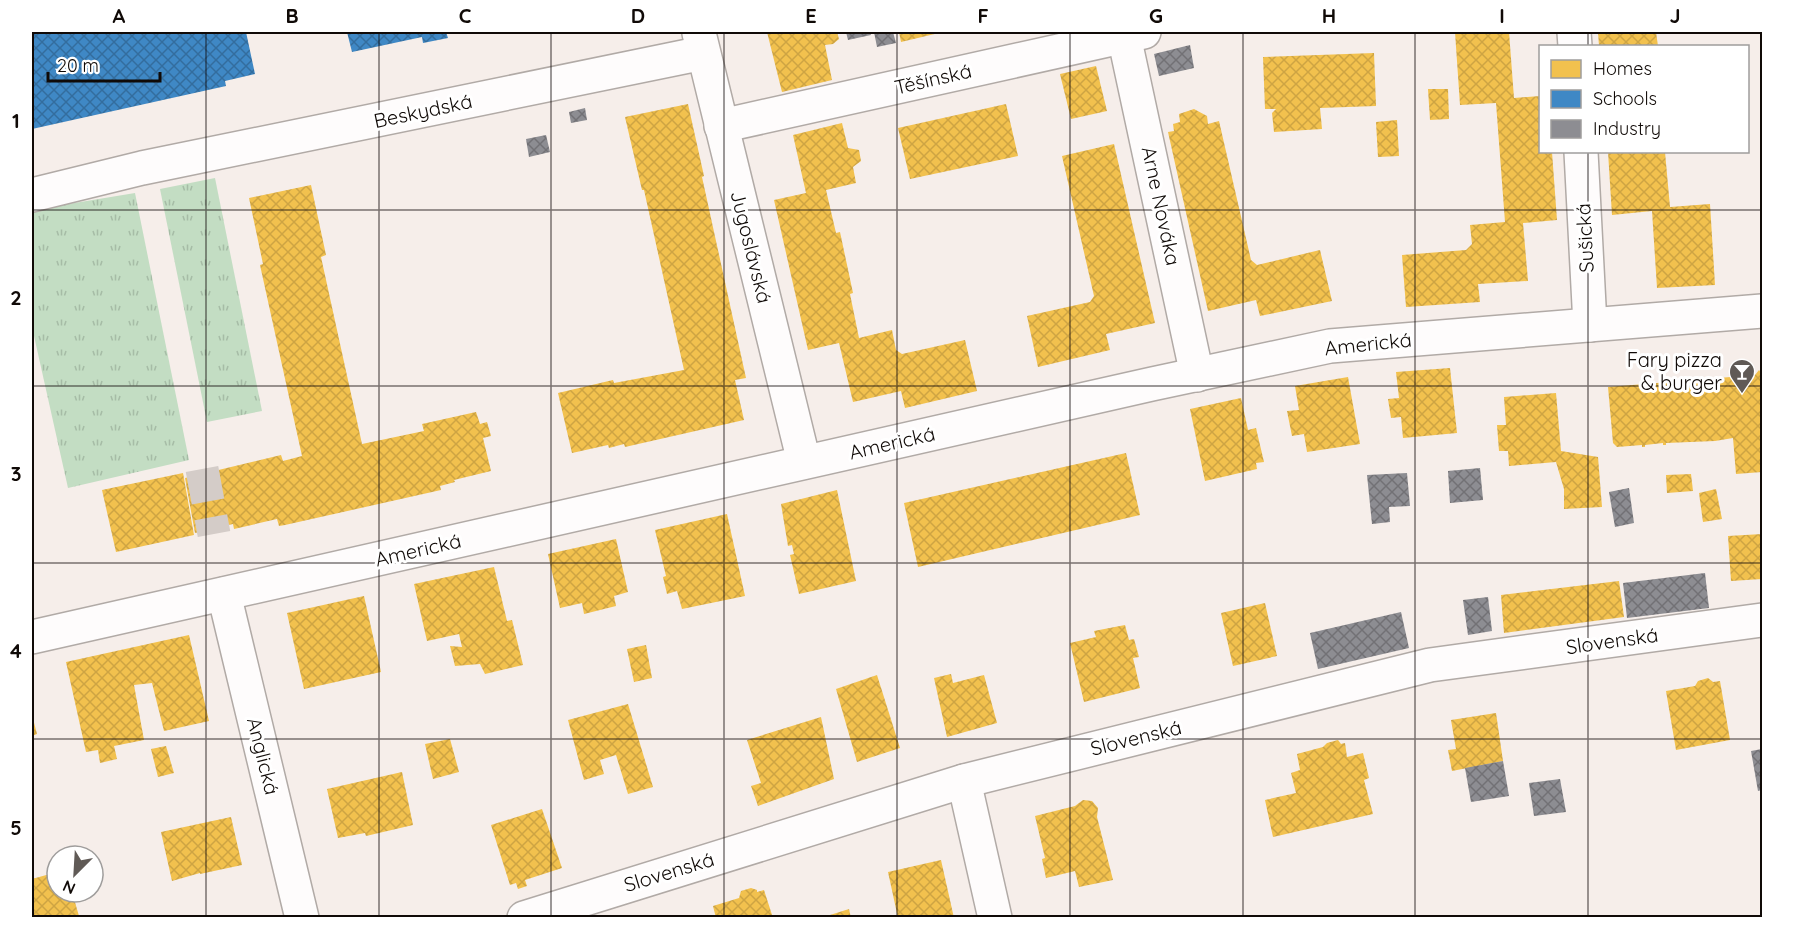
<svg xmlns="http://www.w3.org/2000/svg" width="1794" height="949" font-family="Quicksand,sans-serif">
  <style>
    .grass { fill: url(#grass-tufts) }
    .homes { fill: url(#homes-cross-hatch) }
    .schools { fill: url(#schools-cross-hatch) }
    .industry { fill: url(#industry-cross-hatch) }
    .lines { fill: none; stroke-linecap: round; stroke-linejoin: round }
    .minor-tunnel { stroke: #d4ccc8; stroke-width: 33; stroke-dasharray: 33 16; stroke-linecap: butt }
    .minor-casing { stroke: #b1aaa6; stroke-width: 36 }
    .minor { stroke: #fefcfc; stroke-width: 33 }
    .grid { fill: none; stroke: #100a07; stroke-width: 1.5; stroke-opacity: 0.55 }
    .labels { text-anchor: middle; stroke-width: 6; stroke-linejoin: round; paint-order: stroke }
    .street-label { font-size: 20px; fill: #100a07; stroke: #fff }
    .poi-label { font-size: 20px; fill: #100a07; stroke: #fff; text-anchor: end }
    .neatline { fill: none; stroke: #100a07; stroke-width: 2 }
    .grid-label { font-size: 20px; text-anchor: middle; font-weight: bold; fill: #100a07 }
  </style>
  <defs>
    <pattern id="grass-tufts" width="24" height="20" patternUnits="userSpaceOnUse" patternTransform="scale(1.5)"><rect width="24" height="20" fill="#c3ddc3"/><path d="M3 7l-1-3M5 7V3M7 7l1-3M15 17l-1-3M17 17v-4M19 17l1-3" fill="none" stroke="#a6bca6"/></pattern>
    <pattern id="homes-cross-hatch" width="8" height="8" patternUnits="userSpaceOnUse" patternTransform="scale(1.5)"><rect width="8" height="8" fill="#f2c14e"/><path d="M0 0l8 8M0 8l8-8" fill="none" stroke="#cea443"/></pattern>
    <pattern id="schools-cross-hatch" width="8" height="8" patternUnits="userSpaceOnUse" patternTransform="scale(1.5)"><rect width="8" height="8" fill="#3f88c5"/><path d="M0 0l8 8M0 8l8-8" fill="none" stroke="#336d9e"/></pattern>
    <pattern id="industry-cross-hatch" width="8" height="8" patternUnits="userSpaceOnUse" patternTransform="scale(1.5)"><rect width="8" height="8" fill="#8d8d92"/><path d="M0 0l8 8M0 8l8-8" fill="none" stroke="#727175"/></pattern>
  </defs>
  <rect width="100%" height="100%" fill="#f6eeea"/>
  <!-- grass -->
  <g class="grass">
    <path d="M215 178 262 411 207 422 160 189Z"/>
    <path d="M135 193 189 460 68 488 32 327V210Z"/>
  </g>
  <!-- homes -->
  <g class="homes">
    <path d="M767 32H837L839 39 833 44 825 45 832 80 782 92Z"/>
    <path d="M899 32H943L901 42Z"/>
    <path d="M1455 32H1509L1514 98 1540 96V152H1552L1557 220 1523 223 1528 281 1478 284 1480 302 1406 307 1402 255 1466 250 1472 244 1470 225 1505 222 1496 103 1460 105Z"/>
    <path d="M1598 32H1656L1658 46H1599Z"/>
    <path d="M1374 53 1376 106 1320 108 1322 129 1274 132 1272 113 1276 109H1265L1263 57Z"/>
    <path d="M1096 66 1107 111 1071 119 1060 74Z"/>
    <path d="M1428 89H1448L1449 119 1430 120Z"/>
    <path d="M688 104 704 176 702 177 746 378 735 380 744 420 625 447 624 444 609 448 608 445 572 453 558 393 613 380 614 383 684 370 644 190H642L625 117Z"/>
    <path d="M1006 104 1018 156 910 179 898 128Z"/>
    <path d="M1194 109 1207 116 1208 124 1219 121 1251 260 1257 265 1320 250 1332 301 1260 316 1256 300 1208 311 1168 132 1174 131 1173 124 1180 122 1179 114Z"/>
    <path d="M1397 120 1399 156 1378 157 1376 122Z"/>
    <path d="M842 123 848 148 859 150 861 161 853 167 856 183 826 190 836 233 840 232 853 293 850 294 859 338 892 330 896 350 902 354 965 340 977 391 905 408 901 391 853 402 839 343 808 350 774 200 806 193 793 135Z"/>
    <path d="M1114 144 1155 323 1106 334 1110 350 1038 367 1027 316 1090 302 1094 296 1062 156Z"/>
    <path d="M1608 152H1665L1670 207 1710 204 1715 285 1657 288 1652 211 1612 215Z"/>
    <path d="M311 185 326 255 321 257 362 444 424 431 422 424 476 412 480 424 487 422 491 436 483 438 491 471 454 480 455 482 440 486 441 490 285 525 279 526 277 519 234 529 233 524 195 533 185 478 281 455 283 461 302 456 260 265 263 264 249 198Z"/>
    <path d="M1450 368 1457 433 1403 438 1401 417 1391 418 1388 399 1399 398 1396 372Z"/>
    <path d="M1759 370 1762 374V472L1736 474 1733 438 1715 441 1666 443V445H1663V443L1645 445V447H1642V445L1617 447 1613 443 1608 387 1755 375Z"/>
    <path d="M1348 377 1360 444 1307 452 1304 434 1292 436 1287 411 1299 410 1295 386Z"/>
    <path d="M1556 393 1561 451 1598 457 1602 507 1564 509V489L1556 462 1509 466 1508 451H1499L1497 425H1506L1504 397Z"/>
    <path d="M1241 398 1248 430 1256 428 1264 462 1256 463 1257 469 1205 481 1190 409Z"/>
    <path d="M1126 453 1140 515 918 567 904 503Z"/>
    <path d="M183 473 194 535 116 552 102 490Z"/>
    <path d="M1691 474 1693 491 1667 493 1666 475Z"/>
    <path d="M1716 489 1722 519 1703 522 1699 493Z"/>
    <path d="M837 490 856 581 799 594 790 555 794 554 792 545 788 546 781 504Z"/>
    <path d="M727 514 745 596 682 609 677 591 667 594 663 577 666 576 655 530Z"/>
    <path d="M1762 534V579L1731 581 1728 536Z"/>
    <path d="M616 539 628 592 614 596 616 606 584 614 582 603 560 608 548 554Z"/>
    <path d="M494 567 507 621 512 620 523 665 485 674 480 664 455 666 450 646 462 647 459 634 427 641 414 584Z"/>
    <path d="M1619 581 1624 617 1504 633 1501 595Z"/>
    <path d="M364 596 381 672 304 689 287 613Z"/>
    <path d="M1265 603 1277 656 1233 666 1221 613Z"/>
    <path d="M1125 625 1129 640 1134 639 1139 657 1133 658 1140 688 1084 702 1070 643 1096 637 1094 631Z"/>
    <path d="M189 635 209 721 164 731 152 683 134 685 144 740 114 746 117 759 100 763 98 750 86 752 66 662Z"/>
    <path d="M646 645 652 678 634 682 627 649Z"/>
    <path d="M951 674 953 683 984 675 997 723 947 737 934 678Z"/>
    <path d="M877 675 900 748 857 762 836 689Z"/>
    <path d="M1708 678 1713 682 1720 681 1730 740 1676 750 1666 691 1695 686 1698 681Z"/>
    <path d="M628 704 653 787 628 794 616 755 600 760 604 774 584 780 568 720Z"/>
    <path d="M1496 713 1503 761 1452 771 1448 750 1456 749 1451 720Z"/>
    <path d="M32 715 37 734 32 736Z"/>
    <path d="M821 717 834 779 758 806 751 786 761 783 747 740Z"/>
    <path d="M450 739 459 772 433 779 425 744Z"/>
    <path d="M1338 740 1341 744 1345 743 1347 757 1363 753 1369 778 1364 780 1373 814 1273 837 1265 800 1296 793 1291 773 1300 770 1297 754 1323 747 1327 743Z"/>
    <path d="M166 746 174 773 158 777 151 749Z"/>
    <path d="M402 772 413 825 366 836 365 833 338 838 327 789Z"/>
    <path d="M1083 800 1092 801 1098 808 1097 817 1113 880 1079 887 1075 871 1046 878 1042 859 1045 858 1035 816 1075 806Z"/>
    <path d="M542 809 562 868 525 880 527 886 518 889 516 883 510 885 491 825Z"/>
    <path d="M231 817 242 865 200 874V873L172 881 161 832Z"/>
    <path d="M941 860 954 918H898L888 872Z"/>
    <path d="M57 872V892H72L79 916 72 918H32V879Z"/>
    <path d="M751 888 757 890V892L764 890 773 918H716L713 906 739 898 741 891Z"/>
    <path d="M849 909 851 918H830V915Z"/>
  </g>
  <!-- schools -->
  <g class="schools">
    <path d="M32 32H246L255 74 225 81 226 86 32 129Z"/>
    <path d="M347 32H446L448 38 423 43 422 37 352 52Z"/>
  </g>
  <!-- industry -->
  <g class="industry">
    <path d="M846 32H870L871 35 848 40Z"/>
    <path d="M874 32H893L896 43 877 47Z"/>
    <path d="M1190 45 1194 68 1159 76 1154 54Z"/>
    <path d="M585 108 587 120 571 123 569 112Z"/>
    <path d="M546 135 550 152 529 157 526 139Z"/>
    <path d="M1480 468 1483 500 1450 503 1448 471Z"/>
    <path d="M1407 473 1410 506 1389 507 1390 522 1372 524 1367 475Z"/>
    <path d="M1629 488 1634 523 1615 527 1609 492Z"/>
    <path d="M1705 573 1709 608 1627 618 1623 583Z"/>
    <path d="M1488 597 1492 631 1468 635 1463 600Z"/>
    <path d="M1401 612 1409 648 1318 669 1310 633Z"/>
    <path d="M1762 749V790L1758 791 1751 751Z"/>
    <path d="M1503 761 1509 796 1471 802 1465 768Z"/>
    <path d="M1560 779 1566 812 1534 816 1529 783Z"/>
  </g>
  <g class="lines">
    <!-- minor-tunnel -->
    <path class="minor-tunnel" d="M202 469 214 534"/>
    <defs>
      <g id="minor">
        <path d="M1574 32 1575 46"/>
        <path d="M699 33 804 462"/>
        <path d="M1124 36 1197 375"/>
        <path d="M721 126 1144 32"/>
        <path d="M1581 152 1590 325"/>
        <path d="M32 195 142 168 703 53"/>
        <path d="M224 594 302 918"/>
        <path d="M32 637 1152 384 1330 346 1762 311"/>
        <path d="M964 781 995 918"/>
        <path d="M524 918 964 781 1430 665 1762 620"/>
      </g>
    </defs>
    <!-- minor casing -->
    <use href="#minor" class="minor-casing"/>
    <!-- minor -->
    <use href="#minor" class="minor"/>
  </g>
  <!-- grid -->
  <path class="grid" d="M206 32V918M379 32V918M551 32V918M724 32V918M897 32V918M1070 32V918M1243 32V918M1415 32V918M1588 32V46M1588 152V918M32 210H1762M32 386H1762M32 563H1762M32 739H1762"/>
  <!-- icons -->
  <defs>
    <symbol id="bar-pin" viewBox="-11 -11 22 30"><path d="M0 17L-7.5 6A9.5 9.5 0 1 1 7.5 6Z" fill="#605a56" stroke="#fff"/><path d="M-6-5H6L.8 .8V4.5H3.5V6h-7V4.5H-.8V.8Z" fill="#fff"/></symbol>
  </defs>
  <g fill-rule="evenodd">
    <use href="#bar-pin" x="1727" y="357" width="30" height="40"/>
  </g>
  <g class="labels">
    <!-- street labels -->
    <g class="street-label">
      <text transform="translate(933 79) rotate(-13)" y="7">Těšínská</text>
      <text transform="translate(423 111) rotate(-12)" y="7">Beskydská</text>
      <text transform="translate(1161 206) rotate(78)" y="7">Arne Nováka</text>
      <text transform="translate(1585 238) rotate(-93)" y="7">Sušická</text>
      <text transform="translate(751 247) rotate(76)" y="7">Jugoslávská</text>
      <text transform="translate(1368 344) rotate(-6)" y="7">Americká</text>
      <text transform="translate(892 443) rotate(-13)" y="7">Americká</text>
      <text transform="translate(418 550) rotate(-13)" y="7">Americká</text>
      <text transform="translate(1612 641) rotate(-8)" y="7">Slovenská</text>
      <text transform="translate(1136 738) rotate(-14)" y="7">Slovenská</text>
      <text transform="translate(263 756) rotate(76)" y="7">Anglická</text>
      <text transform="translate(669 872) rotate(-17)" y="7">Slovenská</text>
    </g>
    <!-- poi labels -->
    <g class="poi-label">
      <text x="1722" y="367">Fary pizza<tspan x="1722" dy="23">&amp; burger</tspan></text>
    </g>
  </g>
  <!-- border -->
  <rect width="1794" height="949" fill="none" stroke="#ffffff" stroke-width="66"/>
  <!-- legend -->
  <rect x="1539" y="45" width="210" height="108" fill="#ffffff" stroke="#9f9d9c" stroke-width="1.5"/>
  <rect x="1551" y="60" width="30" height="18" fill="#f2c14e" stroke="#9f9d9c" stroke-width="1.5"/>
  <text x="1593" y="75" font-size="18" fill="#100a07">Homes</text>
  <rect x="1551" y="90" width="30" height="18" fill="#3f88c5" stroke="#9f9d9c" stroke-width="1.5"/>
  <text x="1593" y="105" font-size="18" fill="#100a07">Schools</text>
  <rect x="1551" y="120" width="30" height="18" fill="#8d8d92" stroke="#9f9d9c" stroke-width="1.5"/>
  <text x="1593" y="135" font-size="18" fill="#100a07">Industry</text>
  <!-- north arrow -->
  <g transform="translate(75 874) rotate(204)"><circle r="28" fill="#ffffff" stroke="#9f9d9c" stroke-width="1.5"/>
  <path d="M0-4.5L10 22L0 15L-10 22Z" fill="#605a56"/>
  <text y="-9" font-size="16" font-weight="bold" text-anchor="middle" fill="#100a07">N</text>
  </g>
  <!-- scale -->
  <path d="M48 72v9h112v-9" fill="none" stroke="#100a07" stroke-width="3"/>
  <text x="57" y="72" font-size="18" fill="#100a07" stroke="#ffffff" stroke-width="4.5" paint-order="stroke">20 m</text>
  <rect x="33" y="33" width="1728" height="883" class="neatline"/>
  <g class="grid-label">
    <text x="119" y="23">A</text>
    <text x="292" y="23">B</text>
    <text x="465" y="23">C</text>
    <text x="638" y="23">D</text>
    <text x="811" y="23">E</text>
    <text x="983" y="23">F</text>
    <text x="1156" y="23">G</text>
    <text x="1329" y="23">H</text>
    <text x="1502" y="23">I</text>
    <text x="1675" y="23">J</text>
    <text x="16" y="128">1</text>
    <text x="16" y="305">2</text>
    <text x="16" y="481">3</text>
    <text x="16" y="658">4</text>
    <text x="16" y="835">5</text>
  </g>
</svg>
